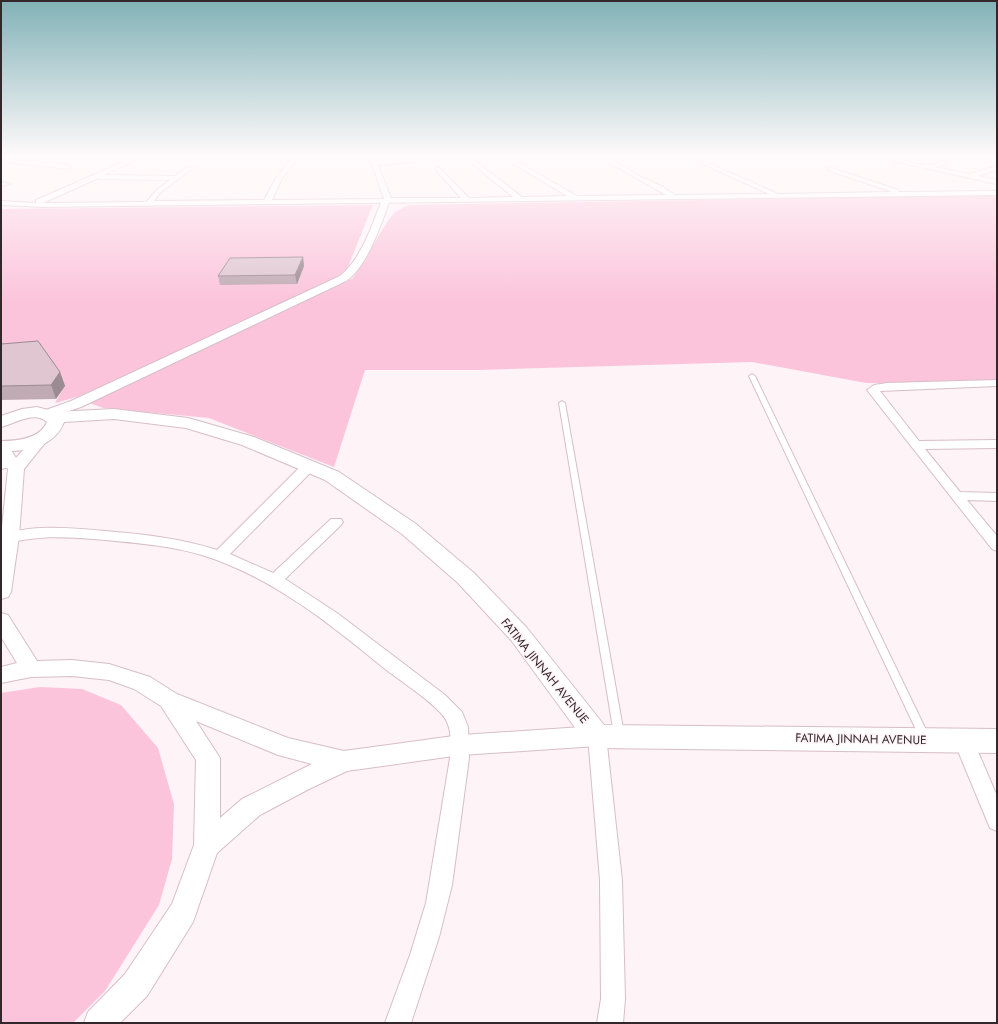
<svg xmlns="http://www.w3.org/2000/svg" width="998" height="1024" font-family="Jost,sans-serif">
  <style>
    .green { fill: #fbc4db }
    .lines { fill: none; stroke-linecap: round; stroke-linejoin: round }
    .service-casing { stroke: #d7bec8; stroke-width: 2 }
    .minor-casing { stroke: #d7bec8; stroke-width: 2 }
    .tertiary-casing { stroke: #d7bec8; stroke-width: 2 }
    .secondary-casing { stroke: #d7bec8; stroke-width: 2 }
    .service { fill: #fff; fill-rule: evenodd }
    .minor { fill: #fff; fill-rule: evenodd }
    .tertiary { fill: #fff; fill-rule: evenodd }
    .secondary { fill: #fff; fill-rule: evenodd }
    .wall { fill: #c0aab3 }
    .shaded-wall { fill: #9c8b92 }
    .building { fill: #dfc6d0; stroke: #9c8b92 }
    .labels { text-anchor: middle; stroke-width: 3; stroke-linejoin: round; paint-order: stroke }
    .street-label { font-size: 12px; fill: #32282c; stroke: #fef3f7 }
  </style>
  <rect width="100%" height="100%" fill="#fef3f7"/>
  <!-- green -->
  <g class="green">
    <path d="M997 195V384L866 383 752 362 478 370H365L334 467 209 418 103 408 90 403 353 278 387 222 395 212 408 205Z"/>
    <path d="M373 205 347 269 330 282 158 362 77 397 55 403 65 386 1 350V209Z"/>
    <path d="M40 687 82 689 121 705 158 748 174 804 172 859 159 905 105 991 73 1023H1V693Z"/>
  </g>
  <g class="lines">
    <defs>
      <g id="service">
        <path d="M752 374 755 376 929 736 927 739 924 740 921 739 919 736 749 376Z"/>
        <path d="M562 401 565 403 624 734 622 737 619 738 616 737 614 734 559 403Z"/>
      </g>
      <g id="minor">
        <path d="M133 158H140L104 175 175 176 188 167 193 168 161 192 154 201 264 200 276 178 292 158H298L282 178 272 200 384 199 370 158H376L377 161 415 158 416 160 413 162 378 165 391 198H461L436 170V168L438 167 469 198 513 197 465 158H471L522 197 567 196 504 158H511L577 196 666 195 601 158H608L639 176 663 187 675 195 769 194 690 158H697L778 194 893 192 827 170V168L829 167 898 190 899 192 997 191V195L43 207 1 205V201L36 203V200ZM98 178 100 179 170 180 157 190 146 202 43 203Z"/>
        <path d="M880 158C896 156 911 165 926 165 938 165 950 158 963 158L934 167 969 174 997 166V170L977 176 997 180V184Z"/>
        <path d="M6 159 68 165 71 167 68 169 4 162 3 161Z"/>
        <path d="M1 182 11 184 1 186Z"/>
        <path d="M997 380V386L880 391 919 441 997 440V448L925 449 960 492 997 493V501L967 500 997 536V551L992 549 867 390 874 385 887 383Z"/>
        <path d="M11 459 16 460 17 463 16 466 1 469V461Z"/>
        <path d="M310 461 316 465 315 468 230 554 273 573 331 519H341L343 522 341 525 285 579 337 613 445 695 462 712 468 727 469 758 452 885 439 937 411 1023H385L410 955 426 903 450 758C451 746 452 733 447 722 441 707 399 680 385 669 329 623 272 577 202 555 171 546 138 543 106 540 67 537 39 534 1 545V535C35 524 70 528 105 531 142 534 180 538 217 550L305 462Z"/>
        <path d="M597 728 604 730 606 736 622 880 625 999 623 1023H597L601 999 600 880 588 736 590 730Z"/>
        <path d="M963 731 970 733 997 796V831L990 828 953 739 956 733Z"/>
      </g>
      <g id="tertiary">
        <path d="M386 197 390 200C381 224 368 266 346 281L81 407 48 418 43 417 41 414 43 411 71 401 340 276C362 258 372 225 382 200Z"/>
        <path d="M41 433 46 435 49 438 24 469 19 536 11 592 8 597 1 599V537L8 469 1 459V442L7 443 16 458 36 435Z"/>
        <path d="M1 613 8 615 37 661 72 660 109 664 150 677 177 694 288 738 344 751 461 735 597 726 605 729 609 736 605 743 597 746 461 755 347 771 309 789 260 815 217 853 193 922 147 996 120 1023H84L88 1012 125 974 172 904 194 845 196 760 161 706 134 689 109 680 72 676 31 677 1 683V667L17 663 1 637ZM196 721 278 755 312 764 242 799 220 818V758Z"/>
      </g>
      <path id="secondary" d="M37 407 55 412 114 409 188 418 254 437 339 472 416 524 474 573 527 628 604 725 997 729V753L597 748 587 744 511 640 458 583 402 534 325 480 242 445 186 428 114 419 64 422C55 447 25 452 1 451V441C17 441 40 439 47 422 34 410 14 424 1 427V416L22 409Z"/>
    </defs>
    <!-- service casing -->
    <use href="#service" class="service-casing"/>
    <!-- minor casing -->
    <use href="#minor" class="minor-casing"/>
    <!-- tertiary casing -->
    <use href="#tertiary" class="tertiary-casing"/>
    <!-- secondary casing -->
    <use href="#secondary" class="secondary-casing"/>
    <!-- service -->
    <use href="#service" class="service"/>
    <!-- minor -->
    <use href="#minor" class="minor"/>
    <!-- tertiary -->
    <use href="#tertiary" class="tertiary"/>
    <!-- secondary -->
    <use href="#secondary" class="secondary"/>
  </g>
  <!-- wall -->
  <g class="wall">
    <path d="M303 257 304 266 297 284 220 285 218 276Z"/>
    <path d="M1 344 60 372 65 386 56 399 1 400Z"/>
  </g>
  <!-- shaded-wall -->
  <g class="shaded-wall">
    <path d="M303 257 304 266 297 284 295 275Z"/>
    <path d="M60 372 65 386 56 399 51 385Z"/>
  </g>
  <!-- building -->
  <g class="building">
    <path d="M303 257 295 275 218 276 230 258Z"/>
    <path d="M38 341 60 372 51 385 1 386V344Z"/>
  </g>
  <!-- sky -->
  <linearGradient id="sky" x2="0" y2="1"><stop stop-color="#81b2b7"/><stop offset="0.52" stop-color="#fffafb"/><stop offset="1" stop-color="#fffafb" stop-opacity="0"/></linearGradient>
  <rect width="998" height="301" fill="url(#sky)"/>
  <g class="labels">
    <!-- street labels -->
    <g class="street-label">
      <text transform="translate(545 671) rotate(51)" y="4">FATIMA JINNAH AVENUE</text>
      <text transform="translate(861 739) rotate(1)" y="4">FATIMA JINNAH AVENUE</text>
    </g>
  </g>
  <!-- border -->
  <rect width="998" height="1024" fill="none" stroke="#32282c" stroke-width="4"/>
</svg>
